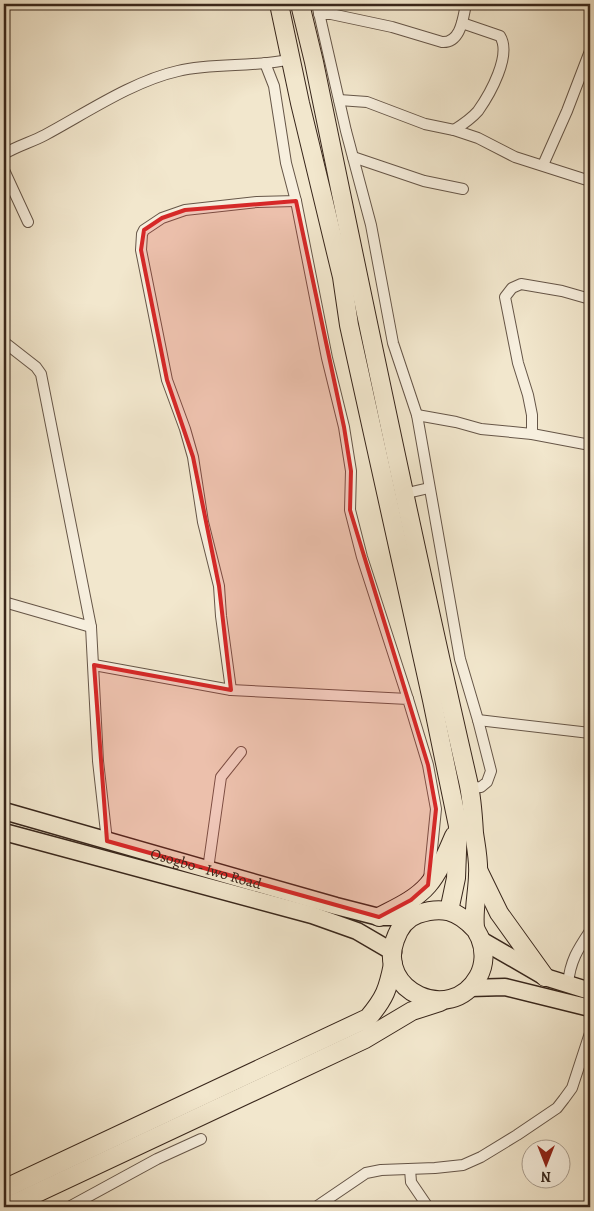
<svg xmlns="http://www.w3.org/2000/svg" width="594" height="1211" font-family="Alegreya,serif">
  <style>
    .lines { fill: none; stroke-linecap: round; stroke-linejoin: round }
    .minor-casing { stroke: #665648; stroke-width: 12 }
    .primary-casing { stroke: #38261b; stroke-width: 19 }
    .trunk-casing { stroke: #38261b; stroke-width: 20 }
    .minor { stroke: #f7efde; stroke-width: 10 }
    .primary { stroke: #f2e7cd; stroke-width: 16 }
    .trunk { stroke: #f2e7cd; stroke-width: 18 }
    .marked { fill: #d62828; fill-opacity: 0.2; stroke: #d62828; stroke-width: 4; stroke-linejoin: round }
    .labels { text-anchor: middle; stroke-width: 4; stroke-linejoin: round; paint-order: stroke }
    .street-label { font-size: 15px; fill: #38261b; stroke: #f7efde }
  </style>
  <rect width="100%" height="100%" fill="#f2e7cd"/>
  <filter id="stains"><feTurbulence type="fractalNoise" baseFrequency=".004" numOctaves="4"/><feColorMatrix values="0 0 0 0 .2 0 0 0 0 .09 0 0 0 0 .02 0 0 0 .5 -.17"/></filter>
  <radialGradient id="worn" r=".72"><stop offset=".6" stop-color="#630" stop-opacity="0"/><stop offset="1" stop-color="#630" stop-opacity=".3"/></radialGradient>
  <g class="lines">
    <defs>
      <g id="minor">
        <path d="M317 4 346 131 371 225 393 343 417 415 460 659 478 720 491 771 487 782 481 787 470 788"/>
        <path d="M319 14H331L392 27 442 42C461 43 463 18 466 4"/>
        <path d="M339 100 367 102 425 124 454 130 478 138 515 157 590 181"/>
        <path d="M454 130C462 125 471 119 478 111 490 94 512 55 500 36L462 23"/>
        <path d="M4 154C17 146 32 142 45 135 86 113 133 81 178 71 215 62 255 68 292 59"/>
        <path d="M353 157 424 181 463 189"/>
        <path d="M543 165 567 111 590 51"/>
        <path d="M4 170 28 222"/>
        <path d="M296 201 327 358 344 427 351 471 350 510 362 557 408 699"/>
        <path d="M4 342 36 367 41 374 91 627 98 761 107 841"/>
        <path d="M417 415 456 422 481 429 532 434 590 445"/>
        <path d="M532 434V415L528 395 518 363 505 297 512 288 521 284 562 291 590 299"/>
        <path d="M403 494 429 488"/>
        <path d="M4 602 91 627"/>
        <path d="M94 665 231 690 408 699 428 765 436 809 429 879"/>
        <path d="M231 690 221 616 219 586 203 522 193 457 185 429 167 380 141 250 142 234 144 230 162 218 185 210 257 202 296 201 286 163 274 86 265 63"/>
        <path d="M478 720 590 733"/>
        <path d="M208 869 221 777 241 752"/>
        <path d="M568 984C570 961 578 949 590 931"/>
        <path d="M410 1169 411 1182 428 1207"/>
        <path d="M69 1207 157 1159 201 1139"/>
        <path d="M316 1207 366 1173 381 1170 435 1168 463 1165 481 1157 517 1135 557 1108 564 1099 572 1088 590 1033"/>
      </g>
      <g id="primary">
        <path id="s1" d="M4 811 336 906 379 917H392"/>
        <path d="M4 832 312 915 357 931 393 952"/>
        <path d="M481 940 545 977 590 991"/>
        <path d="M469 988 505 987 590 1008"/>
      </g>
      <g id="trunk">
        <path d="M279 4 300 103 342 277 349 325 432 700 458 826 456 878 449 911"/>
        <path d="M300 4 314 62C363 302 413 542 468 781 472 798 473 816 474 833 476 847 479 861 478 874 478 890 473 911 475 927 476 932 478 933 480 938 485 950 485 965 478 977 451 1025 376 991 395 940 399 928 406 918 418 914 442 906 457 910 475 929"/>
        <path d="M479 872 499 913 545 977"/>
        <path d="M379 917C396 908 415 900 428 885 440 871 447 852 454 836"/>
        <path d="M4 1189 368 1018C385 998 388 989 393 964"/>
        <path d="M7 1207 365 1039 412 1011 440 1002"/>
      </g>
    </defs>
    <!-- minor casing -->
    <use href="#minor" class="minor-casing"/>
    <!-- primary casing -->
    <use href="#primary" class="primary-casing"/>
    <!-- trunk casing -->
    <use href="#trunk" class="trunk-casing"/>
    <!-- minor -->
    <use href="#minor" class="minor"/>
    <!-- primary -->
    <use href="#primary" class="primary"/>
    <!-- trunk -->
    <use href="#trunk" class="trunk"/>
  </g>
  <!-- marked area -->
  <path class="marked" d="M296 201 344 427 351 471 350 510 428 765 436 809 428 885 411 900 379 917 107 841 94 665 231 690 219 586 193 457 167 380 141 250 144 230 162 218 185 210Z"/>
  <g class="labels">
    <!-- street labels -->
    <g class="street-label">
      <text dy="5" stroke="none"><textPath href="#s1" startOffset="210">Osogbo - Iwo Road</textPath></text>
    </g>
  </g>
  <!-- margin -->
  <rect width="594" height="1211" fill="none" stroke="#f2e7cd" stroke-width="20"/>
  <rect x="5" y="5" width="584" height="1201" fill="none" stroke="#38261b" stroke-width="2.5"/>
  <rect x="10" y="10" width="574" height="1191" fill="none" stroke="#38261b"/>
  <!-- north arrow -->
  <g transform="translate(546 1164) rotate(180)"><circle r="24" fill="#f7efde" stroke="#ab9f90"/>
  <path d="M0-4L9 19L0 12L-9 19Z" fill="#8f2418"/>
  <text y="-8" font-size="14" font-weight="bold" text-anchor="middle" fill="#38261b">N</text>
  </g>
  <rect width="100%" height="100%" filter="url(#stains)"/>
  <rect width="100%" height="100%" fill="url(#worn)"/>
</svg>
